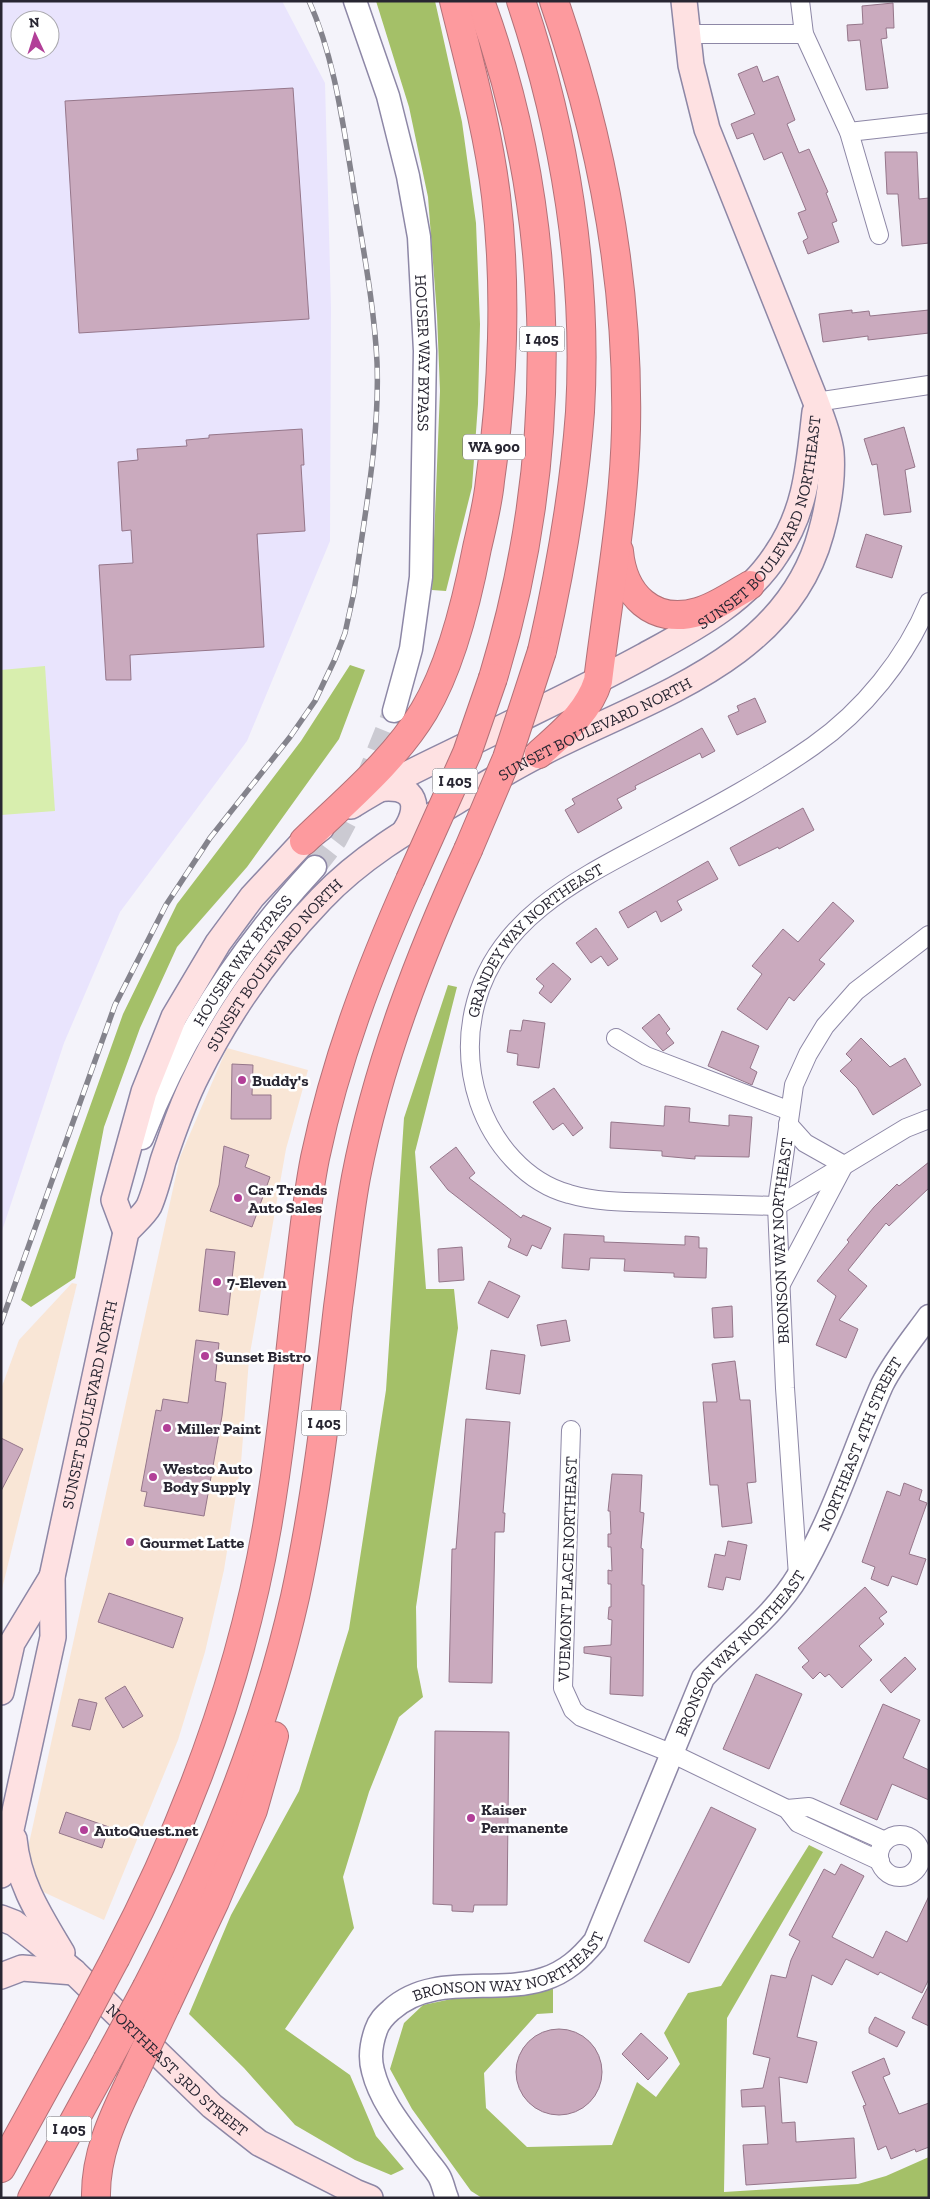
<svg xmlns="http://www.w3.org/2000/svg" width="930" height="2199" font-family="'Zilla Slab',serif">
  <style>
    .commercial { fill: #f9e6d6 }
    .built { fill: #e9e4fd; fill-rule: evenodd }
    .green { fill: #d8eeae }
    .forest { fill: #a4c068 }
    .building { fill: #caaabe; stroke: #95768a }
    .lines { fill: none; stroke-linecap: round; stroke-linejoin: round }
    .tertiary-tunnel { stroke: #cbcad2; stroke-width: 22; stroke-dasharray: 22 11; stroke-linecap: butt }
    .minor-casing { stroke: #8d87a6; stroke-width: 20 }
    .tertiary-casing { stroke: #8d87a6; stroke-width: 25 }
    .secondary-casing { stroke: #8d87a6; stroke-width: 28 }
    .motorway-casing { stroke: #b27178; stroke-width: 30 }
    .minor { stroke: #fff; stroke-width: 18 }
    .tertiary { stroke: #fff; stroke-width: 22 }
    .secondary { stroke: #fee1e2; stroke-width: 25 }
    .motorway { stroke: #fd9a9e; stroke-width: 28 }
    .rail-casing { stroke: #84838c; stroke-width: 5.5 }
    .rail { stroke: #fff; stroke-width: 4; stroke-dasharray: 11; stroke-linecap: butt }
    .motorway-bridge-casing { stroke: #b27178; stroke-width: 30; stroke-linecap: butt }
    .motorway-bridge { stroke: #fd9a9e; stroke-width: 28 }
    .poi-dot { fill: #b23f98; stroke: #fff; stroke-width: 2 }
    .labels { text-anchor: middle; stroke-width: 5; stroke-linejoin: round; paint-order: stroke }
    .shield { fill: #fff; stroke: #686770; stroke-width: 1 }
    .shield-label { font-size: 15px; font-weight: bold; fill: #282632 }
    .street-label { font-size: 16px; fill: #282632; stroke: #fff }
    .poi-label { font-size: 16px; font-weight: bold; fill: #282632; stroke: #fff; text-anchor: start }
  </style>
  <rect width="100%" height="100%" fill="#f4f3fa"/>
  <!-- commercial -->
  <g class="commercial">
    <path d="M227 1048 308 1070 286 1149 249 1359 241 1463 224 1570 205 1652 178 1740 104 1920 39 1890 26 1857 180 1157Z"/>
    <path d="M72 1283 77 1284 1 1593V1389L19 1340Z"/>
  </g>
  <!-- built -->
  <path class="built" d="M1 1H282L325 83 331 308 330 541 247 741 120 912 64 1043 1 1234ZM20 20H50V50H20Z"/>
  <!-- green -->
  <path class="green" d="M45 666 55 811 1 815V670Z"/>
  <!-- forest -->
  <g class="forest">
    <path d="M376 1H435L462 122 476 223 480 324 478 404 472 487 446 591 432 590 440 391 437 315 428 197 409 107Z"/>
    <path d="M350 665 365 670 339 739 247 867 177 947 140 1028 104 1127 75 1278 31 1307 21 1300 123 1014 177 904 301 741Z"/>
    <path d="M448 985 457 987 415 1152 426 1289H454L458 1328 416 1607 417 1667 423 1697 399 1717 369 1792 343 1877 354 1928 285 2029 350 2075 376 2136 404 2169 391 2175 355 2160 295 2125 244 2068 189 2014 231 1915 299 1791 349 1629 386 1390 404 1118Z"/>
    <path d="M809 1845 823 1852 727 2018 724 2192 858 2184 886 2176 929 2157V2198H482L471 2191 412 2109 390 2069 404 2023 423 2005 475 1994 553 1987V2013L537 2014 484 2073 486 2108 527 2147 612 2145 637 2082 656 2097 680 2064 664 2033 688 1993 721 1986Z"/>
  </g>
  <!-- building -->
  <g class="building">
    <path d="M893 3 894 28H886L887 38 881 39 888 88 866 90 860 40 848 41 847 25 863 24 862 6Z"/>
    <path d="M757 66 763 82 778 76 795 120 787 124 799 153 809 149 828 192 826 193 837 221 832 223 839 242 808 254 803 241 808 238 798 213 806 210 782 152 764 160 753 133 737 139 731 124 755 114 738 74Z"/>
    <path d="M293 88 309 319 79 333 65 101Z"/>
    <path d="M885 152H917L919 199 929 198V243L902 246 898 194H887Z"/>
    <path d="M852 310V313L869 311 870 316 929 310V333L868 340V336L823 342 819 314Z"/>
    <path d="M904 427 915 467 905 470 911 512 884 515 877 464 872 465 864 439Z"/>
    <path d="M302 429 304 465H301L305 531 257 534 264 647 130 655 131 680H106L99 565 133 563 131 530 122 531 118 462 138 460 137 449 187 446 186 440 209 438V435Z"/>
    <path d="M866 534 902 546 892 578 856 567Z"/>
    <path d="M755 698 766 722 737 735 728 716 739 711 737 706Z"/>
    <path d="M702 728 715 751 702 758 700 753 635 786 636 789 617 799 622 808 578 833 565 810 575 804 572 799Z"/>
    <path d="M803 808 814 830 779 849 778 847 739 866 730 848Z"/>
    <path d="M708 861 718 879 677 901 682 910 661 922 656 911 628 928 619 912Z"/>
    <path d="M833 902 854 921 819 960 825 964 794 1001 789 997 767 1030 737 1009 762 974 752 966 783 929 798 942Z"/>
    <path d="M596 928 618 959 608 966 601 956 591 963 576 943Z"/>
    <path d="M553 963 571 979 551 1003 539 993 544 986 536 979Z"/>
    <path d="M659 1014 670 1029 666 1033 674 1043 663 1051 642 1028Z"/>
    <path d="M523 1020 545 1023 539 1068 517 1065 518 1054 507 1052 510 1030 521 1031Z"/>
    <path d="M722 1031 759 1046 750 1068 757 1072 752 1085 708 1066Z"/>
    <path d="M861 1038 890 1067 905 1058 921 1085 873 1115 857 1088 840 1071 852 1060 846 1054Z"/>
    <path d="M232 1064 253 1065 252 1095H271V1119H231Z"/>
    <path d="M554 1088 583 1128 573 1136 563 1123 553 1130 533 1102Z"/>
    <path d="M665 1106 690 1108 689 1122 729 1126V1115L752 1117 749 1157 695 1156V1159L662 1156V1151L610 1148 611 1122 664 1126Z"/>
    <path d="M224 1146 249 1155 245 1167 270 1177 252 1227 210 1211 219 1185Z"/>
    <path d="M456 1147 475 1173 469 1178 521 1218 523 1215 551 1228 541 1249 532 1245 527 1256 508 1247 511 1239 448 1190 430 1167Z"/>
    <path d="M929 1162V1188L889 1226 886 1223 848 1270 867 1286 839 1320 858 1329 846 1358 816 1345 836 1296 817 1281 849 1242 847 1240 874 1207 897 1184 899 1186Z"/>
    <path d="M564 1234 604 1236V1242L685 1245V1236L699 1237V1248H707L706 1278 674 1277V1273L624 1271 625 1259 590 1258 589 1270 562 1268Z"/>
    <path d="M462 1247 464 1280 439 1282 438 1249Z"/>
    <path d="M206 1249 235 1252 228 1315 199 1311Z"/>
    <path d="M489 1281 520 1296 508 1318 478 1303Z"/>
    <path d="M732 1306 733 1337 714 1338 712 1308Z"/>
    <path d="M566 1320 570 1341 541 1346 537 1325Z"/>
    <path d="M196 1340 219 1343 215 1381 226 1383 222 1416 204 1516 144 1506 147 1492 141 1491 156 1410 161 1411 163 1399 188 1403Z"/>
    <path d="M491 1350 525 1355 520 1394 486 1389Z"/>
    <path d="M735 1361 740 1400H750L756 1482 747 1483 752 1523 722 1527 718 1485H710L703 1402H717L712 1364Z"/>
    <path d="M466 1419 510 1422 503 1513H505L504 1532H495L492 1683 449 1682 452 1549H456Z"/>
    <path d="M1 1438 23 1449 1 1491Z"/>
    <path d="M612 1474 642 1475 640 1512 644 1513 641 1548 643 1549 642 1585H644L643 1696 610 1694 611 1657 584 1653V1647L611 1645 612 1620 608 1619 609 1607H611V1584H608V1570L612 1571 611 1547H608V1534H611L610 1511H608Z"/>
    <path d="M904 1483 922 1490 919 1500 927 1503 909 1554 926 1559 917 1585 892 1576 888 1586 871 1579 875 1567 862 1562 887 1491 900 1496Z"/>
    <path d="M728 1541 747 1545 740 1580 726 1577 723 1590 708 1587 715 1554 725 1556Z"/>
    <path d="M865 1587 887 1612 879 1618 884 1624 859 1646 872 1660 842 1688 829 1674 825 1677 820 1672 813 1679 802 1667 809 1661 798 1648Z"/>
    <path d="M109 1593 183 1618 173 1648 98 1622Z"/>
    <path d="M905 1657 916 1669 891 1693 880 1680Z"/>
    <path d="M756 1674 802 1694 769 1769 723 1749Z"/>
    <path d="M125 1686 143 1716 123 1728 105 1698Z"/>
    <path d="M79 1699 97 1703 90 1730 72 1726Z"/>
    <path d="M883 1704 920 1720 903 1758 929 1770V1800L892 1784 877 1820 840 1804Z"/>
    <path d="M435 1731 509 1732 507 1905H474L473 1912 452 1911V1905L433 1904Z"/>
    <path d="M711 1807 756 1829 689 1963 644 1941Z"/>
    <path d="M66 1812 109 1827 102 1848 59 1833Z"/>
    <path d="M841 1864 864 1876 832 1937 873 1958 886 1931 907 1942 929 1896V1979L922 1993 880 1972 878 1975 846 1959 832 1985 812 1975 797 2037 817 2042 807 2083 779 2077 782 2123 795 2122 796 2142 854 2138 856 2178 746 2185 743 2145 768 2144 765 2106 742 2107 741 2090 763 2088 770 2058 753 2054 771 1975 786 1978 791 1960 800 1941 789 1935 824 1869 835 1875Z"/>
    <path d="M929 1985V2026L912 2018Z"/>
    <path d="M875 2017 905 2032 897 2047 869 2033V2028Z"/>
    <circle cx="559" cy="2072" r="43"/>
    <path d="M641 2033 668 2058 648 2080 622 2054Z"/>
    <path d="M884 2058 890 2074 883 2077 899 2114 929 2103V2147L916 2152 915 2149 891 2159 886 2146 878 2150 863 2106 866 2105 852 2072Z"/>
  </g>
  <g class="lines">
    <!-- tertiary-tunnel -->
    <path class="tertiary-tunnel" d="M315 867 336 840 360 795 394 711"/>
    <defs>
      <g id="minor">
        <path d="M800 1 804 34 849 132 879 235"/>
        <path d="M688 34H804"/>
        <path d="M849 132 929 123"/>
        <path d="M816 402 929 385"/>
        <path d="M616 1038 646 1056 790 1111"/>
        <path id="s1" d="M777 1206C740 1205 702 1204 665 1203 633 1202 599 1203 569 1194 525 1182 493 1143 479 1102 468 1069 467 1035 476 1002 500 912 591 873 665 833 716 806 766 779 813 746 863 711 906 658 929 602"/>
        <path d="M777 1206 906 1128 929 1119"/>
        <path d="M781 1284 844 1165 805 1143 788 1124"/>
        <path d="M571 1430 563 1688 573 1710 581 1717 671 1753 787 1809 798 1823 880 1861"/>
        <path id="s2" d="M798 1576 785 1388 777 1206 794 1085 808 1054 825 1026 856 991 929 935"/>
        <path d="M787 1809 809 1807 885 1841"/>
        <circle cx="900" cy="1856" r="21"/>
      </g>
      <g id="tertiary">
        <path id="s3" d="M355 1 388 96 408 176 419 237 425 351 421 577 411 649 394 711"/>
        <path id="s4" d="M142 1138C181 1036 241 947 315 867"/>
        <path id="s5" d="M447 2198C444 2191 443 2183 439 2176 435 2169 428 2162 423 2155 404 2129 381 2103 373 2071 369 2057 371 2044 376 2030 379 2021 384 2016 391 2010 433 1972 495 1995 544 1979 566 1972 581 1958 595 1941L703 1678C734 1644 774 1616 798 1576 834 1516 854 1448 882 1385 894 1361 913 1338 929 1316"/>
      </g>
      <g id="secondary">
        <path d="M377 789C411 783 424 802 405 831"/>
        <path id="s6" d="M351 806C390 781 430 763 471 743 529 714 587 687 644 656 693 629 746 602 777 553 807 509 809 463 815 412"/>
        <path d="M126 1232 114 1200 144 1092 174 1017 218 943 252 897 304 841 321 828"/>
        <path d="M1 1692 12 1643 52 1577"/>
        <path d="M14 1839C18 1883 40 1916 62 1953"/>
        <path id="s7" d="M1 1875 53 1637 52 1577 126 1232C133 1224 144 1215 149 1206 155 1192 159 1176 163 1161 173 1132 183 1102 197 1075 229 1011 271 951 321 899 362 856 411 828 462 798 487 784 512 768 538 755 644 699 786 663 821 533 828 508 833 479 831 452 829 435 822 419 816 402L707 129 691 65 684 1"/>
        <path id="s8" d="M1 1918 14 1923 36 1940 74 1972 212 2106 259 2143 355 2192 370 2198"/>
        <path d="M1 1976 22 1968 74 1972"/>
      </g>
      <g id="motorway">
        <path d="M480 1C560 219 560 458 493 678"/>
        <path d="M521 1C565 132 588 274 580 412 574 493 560 572 542 651"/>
        <path d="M619 551C623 595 653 625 698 612 716 607 734 594 750 585"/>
        <path d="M539 754C563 732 588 713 598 681 608 598 624 513 626 429 629 282 602 140 554 1"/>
        <path d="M304 841C346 800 394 761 424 711 451 666 467 600 477 548 482 526 488 503 490 481 503 390 507 287 496 196 488 130 470 66 454 1"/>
        <path d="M116 1957C186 1823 241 1677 267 1527 281 1446 289 1363 298 1281 303 1240 307 1198 315 1158 336 1059 369 972 410 880"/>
        <path d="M147 1987C211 1863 264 1734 295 1597 316 1501 327 1404 338 1307 344 1264 348 1220 356 1177 378 1063 420 955 468 850"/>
        <path d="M166 2005 215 1901 253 1810 274 1736"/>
        <path d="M1 2168 76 2032"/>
        <path d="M32 2198 107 2061"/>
        <path d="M96 2198C95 2156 112 2119 130 2082"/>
      </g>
    </defs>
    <!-- minor casing -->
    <use href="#minor" class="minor-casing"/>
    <!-- tertiary casing -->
    <use href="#tertiary" class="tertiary-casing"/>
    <!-- secondary casing -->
    <use href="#secondary" class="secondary-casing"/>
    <!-- motorway casing -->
    <use href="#motorway" class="motorway-casing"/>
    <!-- minor -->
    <use href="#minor" class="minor"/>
    <!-- tertiary -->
    <use href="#tertiary" class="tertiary"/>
    <!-- secondary -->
    <use href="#secondary" class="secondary"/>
    <!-- motorway -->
    <use href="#motorway" class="motorway"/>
    <defs>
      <path id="rail" d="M1 1323 115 1005 166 905 210 838 290 737 315 701 335 659 345 633 354 592C364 517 380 439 377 362 374 301 361 239 352 178 342 118 334 57 309 1"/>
    </defs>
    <!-- rail casing -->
    <use href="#rail" class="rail-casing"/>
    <!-- rail -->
    <use href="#rail" class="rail"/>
    <defs>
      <g id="motorway-bridge">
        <path d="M468 850 507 758 542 651"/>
        <path d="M410 880 467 753 493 678"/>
        <path d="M76 2032 116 1957"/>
        <path d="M107 2061 147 1987"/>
        <path d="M130 2082 166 2005"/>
      </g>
    </defs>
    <!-- motorway-bridge casing -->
    <use href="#motorway-bridge" class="motorway-bridge-casing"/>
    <!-- motorway-bridge -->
    <use href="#motorway-bridge" class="motorway-bridge"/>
  </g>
  <!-- markers -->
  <g class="poi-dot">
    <circle cx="242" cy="1080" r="5"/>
    <circle cx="238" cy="1198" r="5"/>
    <circle cx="217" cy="1282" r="5"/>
    <circle cx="205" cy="1356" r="5"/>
    <circle cx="167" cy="1428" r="5"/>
    <circle cx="153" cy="1477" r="5"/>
    <circle cx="130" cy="1542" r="5"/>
    <circle cx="471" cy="1818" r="5"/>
    <circle cx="84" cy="1830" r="5"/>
  </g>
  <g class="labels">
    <!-- shield labels -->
    <g class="shield">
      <rect x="519.5" y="326.5" width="45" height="25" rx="4"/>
      <rect x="463" y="434.5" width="62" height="25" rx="4"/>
      <rect x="432.5" y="768.5" width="45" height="25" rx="4"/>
      <rect x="301.5" y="1410.5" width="45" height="25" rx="4"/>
      <rect x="46.5" y="2116.5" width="45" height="25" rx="4"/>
    </g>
    <g class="shield-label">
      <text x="542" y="344">I 405</text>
      <text x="494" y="452">WA 900</text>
      <text x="455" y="786">I 405</text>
      <text x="324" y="1428">I 405</text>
      <text x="69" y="2134">I 405</text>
    </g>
    <!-- street labels -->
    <g class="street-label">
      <text dy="6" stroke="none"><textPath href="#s3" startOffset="361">HOUSER WAY BYPASS</textPath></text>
      <text dy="6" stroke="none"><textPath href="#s6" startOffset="518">SUNSET BOULEVARD NORTHEAST</textPath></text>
      <text dy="6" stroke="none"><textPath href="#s7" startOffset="1371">SUNSET BOULEVARD NORTH</textPath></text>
      <text dy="6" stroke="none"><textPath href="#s1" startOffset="531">GRANDEY WAY NORTHEAST</textPath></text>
      <text dy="6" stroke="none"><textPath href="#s4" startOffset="205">HOUSER WAY BYPASS</textPath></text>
      <text dy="6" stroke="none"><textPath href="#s7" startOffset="966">SUNSET BOULEVARD NORTH</textPath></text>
      <text dy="6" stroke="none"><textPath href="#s2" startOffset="336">BRONSON WAY NORTHEAST</textPath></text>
      <text dy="6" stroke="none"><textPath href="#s7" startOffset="480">SUNSET BOULEVARD NORTH</textPath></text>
      <text dy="6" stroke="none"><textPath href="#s5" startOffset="1009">NORTHEAST 4TH STREET</textPath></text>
      <text transform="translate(567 1569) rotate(-88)" y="6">VUEMONT PLACE NORTHEAST</text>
      <text dy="6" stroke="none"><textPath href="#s5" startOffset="765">BRONSON WAY NORTHEAST</textPath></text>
      <text dy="6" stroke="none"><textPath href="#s5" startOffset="345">BRONSON WAY NORTHEAST</textPath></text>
      <text dy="6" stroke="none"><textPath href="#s8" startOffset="234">NORTHEAST 3RD STREET</textPath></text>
    </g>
    <!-- poi labels -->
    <g class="poi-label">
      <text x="252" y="1086">Buddy's</text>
      <text x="248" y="1195">Car Trends<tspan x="248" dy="18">Auto Sales</tspan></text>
      <text x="227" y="1288">7-Eleven</text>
      <text x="215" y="1362">Sunset Bistro</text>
      <text x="177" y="1434">Miller Paint</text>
      <text x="163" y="1474">Westco Auto<tspan x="163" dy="18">Body Supply</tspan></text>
      <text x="140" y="1548">Gourmet Latte</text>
      <text x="481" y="1815">Kaiser<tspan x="481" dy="18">Permanente</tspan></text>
      <text x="94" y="1836">AutoQuest.net</text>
    </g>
  </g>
  <!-- border -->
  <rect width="930" height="2199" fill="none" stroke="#282632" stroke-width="5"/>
  <!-- north arrow -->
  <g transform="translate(35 35) rotate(356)"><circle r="24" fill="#ffffff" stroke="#a9a8ad"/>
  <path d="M0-4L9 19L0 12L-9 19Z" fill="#b23f98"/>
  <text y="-8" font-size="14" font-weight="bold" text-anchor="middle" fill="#282632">N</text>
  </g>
</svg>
